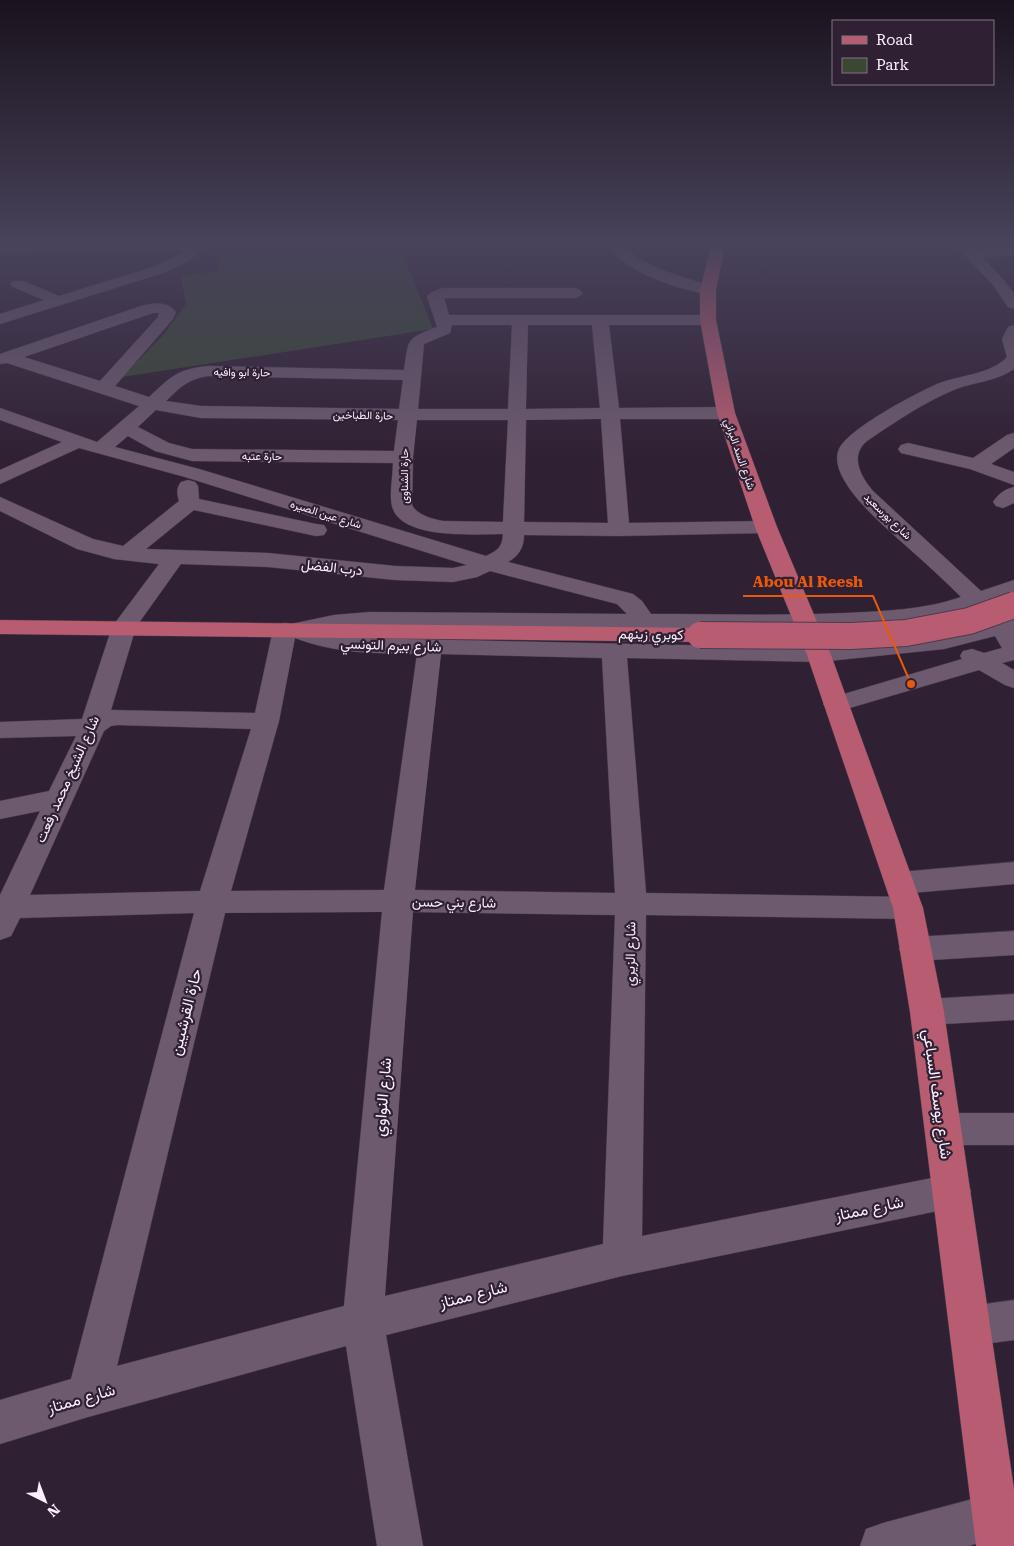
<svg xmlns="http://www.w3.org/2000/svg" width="1014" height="1546" font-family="'Roboto Serif',Vazirmatn,serif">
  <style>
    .green { fill: #394733 }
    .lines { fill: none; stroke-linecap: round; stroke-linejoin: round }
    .minor-casing { stroke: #4a3c4c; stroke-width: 1 }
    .major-casing { stroke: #4a3c4c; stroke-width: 1 }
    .minor { fill: #6d5a6f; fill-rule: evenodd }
    .major { fill: #b75c71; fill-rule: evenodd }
    .major-bridge-casing { stroke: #4a3c4c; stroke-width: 28; stroke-linecap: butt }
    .major-bridge { stroke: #b75c71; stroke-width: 26 }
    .labels { text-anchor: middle; stroke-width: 4.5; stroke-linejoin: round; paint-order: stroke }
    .far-street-label { font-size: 11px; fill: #fbf0fd; stroke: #302033 }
    .street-label { font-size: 14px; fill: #fbf0fd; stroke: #302033 }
    .near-street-label { font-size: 16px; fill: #fbf0fd; stroke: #302033 }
    .leader { fill: none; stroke: #e8590c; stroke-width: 2 }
    .callout-dot { fill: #e8590c; stroke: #302033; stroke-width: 2 }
    .callout-label { font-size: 15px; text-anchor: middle; font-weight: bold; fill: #e8590c; stroke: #302033; stroke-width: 4.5; stroke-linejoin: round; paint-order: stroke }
  </style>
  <rect width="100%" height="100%" fill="#302033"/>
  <!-- green -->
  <path class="green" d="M224 243H398L433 329 122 377 163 335 186 304 181 276 216 271Z"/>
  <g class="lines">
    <defs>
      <g id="minor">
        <path d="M206 243C198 259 178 266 163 273L0 324V314L44 300 13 287 10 284 13 281H23L59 296 153 267 173 258 182 251 0 252V244Z"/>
        <path d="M606 243H621L638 258 662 270 713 287 716 290 713 293 708 295C672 286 628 275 606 243Z"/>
        <path d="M953 243H968L973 249 1014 247V255L982 257 1003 279 1014 293V309L1008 307 993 285Z"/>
        <path d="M442 288H575L580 290 583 293 580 296 575 298H444L449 315H708L714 317 716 320 714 323 708 325H609L619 408 726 407 733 409 735 413 733 417 726 419H620L629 523 766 521 774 522 777 527 774 532 766 533 619 536 524 535C524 547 519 556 508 562L633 594 642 601 651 614C715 614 780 616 845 613 884 611 924 610 961 597 946 582 930 567 914 553 894 534 825 481 839 449 849 428 915 394 937 384 959 375 990 375 1007 357L1002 339 1008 327 1014 325V369C997 381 975 382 956 389 924 402 895 422 867 441 849 456 861 477 873 491L981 591 1014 580V595L992 602 1006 619 1014 617V660L1002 663 1014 670V688L1005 685 979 670 836 712 827 709 823 704 827 699 962 659 960 656 963 651 972 649 984 653 1002 648 995 636 944 649 819 662 627 658 646 893 908 897 919 900 923 908 919 916 908 919 646 915 642 1236 952 1174 965 1179 971 1191 965 1203 952 1208 622 1276 386 1335 423 1546H377L346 1346 88 1417 0 1444V1400L71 1379 194 913 20 918 11 936 0 940V895L40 811 0 819V801L49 791 76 736 0 738V722L82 719 112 627 159 564 114 559 77 549 0 511V497L93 539 123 546 179 501C177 494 176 488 181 482L188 480 195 482 198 486 199 499 316 524 324 525 327 530 324 535 316 536 194 510 146 549 268 553 395 566 453 568 467 565 185 477 79 448 0 484V470L62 442 0 420V408L97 442 139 406 7 363 0 364V354L138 307C151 303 167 300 176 312L173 319 115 386 149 397C172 376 177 369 209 366L404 370C409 337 406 339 437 327L427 296 430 293ZM153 313H159L158 317 100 381 24 357ZM452 325H512L508 409H418L424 344 450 333ZM528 325H592L600 408 526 409ZM209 376 403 380 399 409 201 406 166 401C181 387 187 379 209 376ZM156 410 201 418 398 420 394 451 192 449 169 443 138 427ZM601 419 608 523 524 522 526 420ZM417 420H508L503 522 443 521C432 519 417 515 412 505L413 457ZM128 436 155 451 192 461 393 463C393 476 389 493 392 506 400 540 475 534 503 534 502 548 498 550 486 556L199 469 115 447ZM181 564 268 567 395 580 453 582 477 577 490 571 617 604 627 614 370 612 334 615 291 624 285 623 277 625 273 630 255 713 111 710 136 627ZM972 609 985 624 944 635 819 648 360 638 323 632 370 626 806 629 897 625 947 617ZM295 638C337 654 373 653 417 654L384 890 231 891 279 721ZM441 654 602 658 615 893 415 890ZM118 725 251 729 200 891 30 895 104 731 111 726ZM382 912 344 1306 117 1366 225 913ZM413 912 615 915 603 1244 385 1296Z"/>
        <path d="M1014 433V448L991 464 1014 472V485L970 469 901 453 898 449 901 445 908 443 973 458 1007 435Z"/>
        <path d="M1014 487V503L1003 508 996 506 993 502C998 494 1005 489 1014 487Z"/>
        <path d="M1014 862V884L900 894 889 891 885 883 889 875 900 872Z"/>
        <path d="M1014 931V955L915 961 904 957 899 949 904 941 915 937Z"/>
        <path d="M1014 994V1020L927 1025 915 1021 910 1012 915 1003 927 999Z"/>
        <path d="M943 1113H1014V1145H943L930 1140 925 1129 930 1118Z"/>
        <path d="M1014 1300V1340L970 1346 955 1340 949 1326 955 1312 970 1306Z"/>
        <path d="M995 1493 1011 1500C1014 1510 1014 1522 1011 1532L969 1546H860L866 1529 883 1523Z"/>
      </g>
      <g id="major">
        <path d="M709 243H723V255L716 290V320L735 413 777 527 831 655 923 908 944 1012 1014 1489V1546H976L910 1012 893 908 807 655 755 527 717 413 700 320V290L709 255Z"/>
        <path d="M0 620 700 628 708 630 712 635 708 640 700 642 0 634Z"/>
      </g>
    </defs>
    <!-- minor casing -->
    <use href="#minor" class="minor-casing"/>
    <!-- major casing -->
    <use href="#major" class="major-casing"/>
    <!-- minor -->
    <use href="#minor" class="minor"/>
    <!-- major -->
    <use href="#major" class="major"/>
    <defs>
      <path id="major-bridge" d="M700 635 851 636 906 633 969 621 1014 605"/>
    </defs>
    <!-- major-bridge casing -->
    <use href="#major-bridge" class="major-bridge-casing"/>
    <!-- major-bridge -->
    <use href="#major-bridge" class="major-bridge"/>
  </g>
  <!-- sky -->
  <linearGradient id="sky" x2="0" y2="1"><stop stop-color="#1a121c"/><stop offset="0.53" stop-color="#48425b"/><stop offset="1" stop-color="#48425b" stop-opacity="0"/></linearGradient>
  <rect width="1014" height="459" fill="url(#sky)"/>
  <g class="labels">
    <!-- far-street labels -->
    <g class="far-street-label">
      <text transform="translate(242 372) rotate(1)" y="4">حارة ابو وافيه</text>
      <text transform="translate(363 415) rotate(1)" y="4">حارة الطباخين</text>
      <text transform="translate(740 454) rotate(71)" y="4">شارع السد البراني</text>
      <text x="262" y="460">حارة عتبه</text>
      <text transform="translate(404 476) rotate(-90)" y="4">حارة الشناوى</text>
      <text transform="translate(326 514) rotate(17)" y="4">شارع عين الصيره</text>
      <text transform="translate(888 516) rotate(44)" y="4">شارع بورسعيد</text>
    </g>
    <!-- street labels -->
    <g class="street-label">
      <text transform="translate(332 567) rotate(6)" y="5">درب الفضل</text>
      <text transform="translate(651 634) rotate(1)" y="5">كوبري زينهم</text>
      <text transform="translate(391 645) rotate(2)" y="5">شارع بيرم التونسي</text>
      <text transform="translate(67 779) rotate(-66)" y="5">شارع الشيخ محمد رفعت</text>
      <text transform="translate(454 902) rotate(1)" y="5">شارع بني حسن</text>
      <text transform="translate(630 954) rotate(-89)" y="5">شارع الزيري</text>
    </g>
    <!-- near-street labels -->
    <g class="near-street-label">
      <text transform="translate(185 1012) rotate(-76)" y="6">حارة القرشيين</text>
      <text transform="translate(938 1094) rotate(82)" y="6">شارع يوسف السباعي</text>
      <text transform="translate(382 1097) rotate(-85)" y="6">شارع النواوي</text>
      <text transform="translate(869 1208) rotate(-12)" y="6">شارع ممتاز</text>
      <text transform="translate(473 1294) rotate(-14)" y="6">شارع ممتاز</text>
      <text transform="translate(81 1398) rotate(-16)" y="6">شارع ممتاز</text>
    </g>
  </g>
  <!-- callouts -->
  <path class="leader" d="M911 684L873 596H743"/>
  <circle class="callout-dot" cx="911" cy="684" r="5"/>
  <g class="callout-label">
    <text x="808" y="587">Abou Al Reesh</text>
  </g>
  <!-- legend -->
  <rect x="832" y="20" width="162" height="65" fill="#302033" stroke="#817384"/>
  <rect x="842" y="36" width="25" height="8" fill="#b75c71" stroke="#817384"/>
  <text x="876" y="45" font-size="15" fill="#fbf0fd">Road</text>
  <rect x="842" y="58" width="25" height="15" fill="#394733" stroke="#817384"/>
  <text x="876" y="70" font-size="15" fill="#fbf0fd">Park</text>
  <!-- north arrow -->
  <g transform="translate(45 1501) rotate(138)" stroke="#302033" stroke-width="4" paint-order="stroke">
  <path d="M0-4L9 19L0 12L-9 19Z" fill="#fbf0fd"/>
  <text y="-8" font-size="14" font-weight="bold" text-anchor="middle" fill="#fbf0fd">N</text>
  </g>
</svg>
